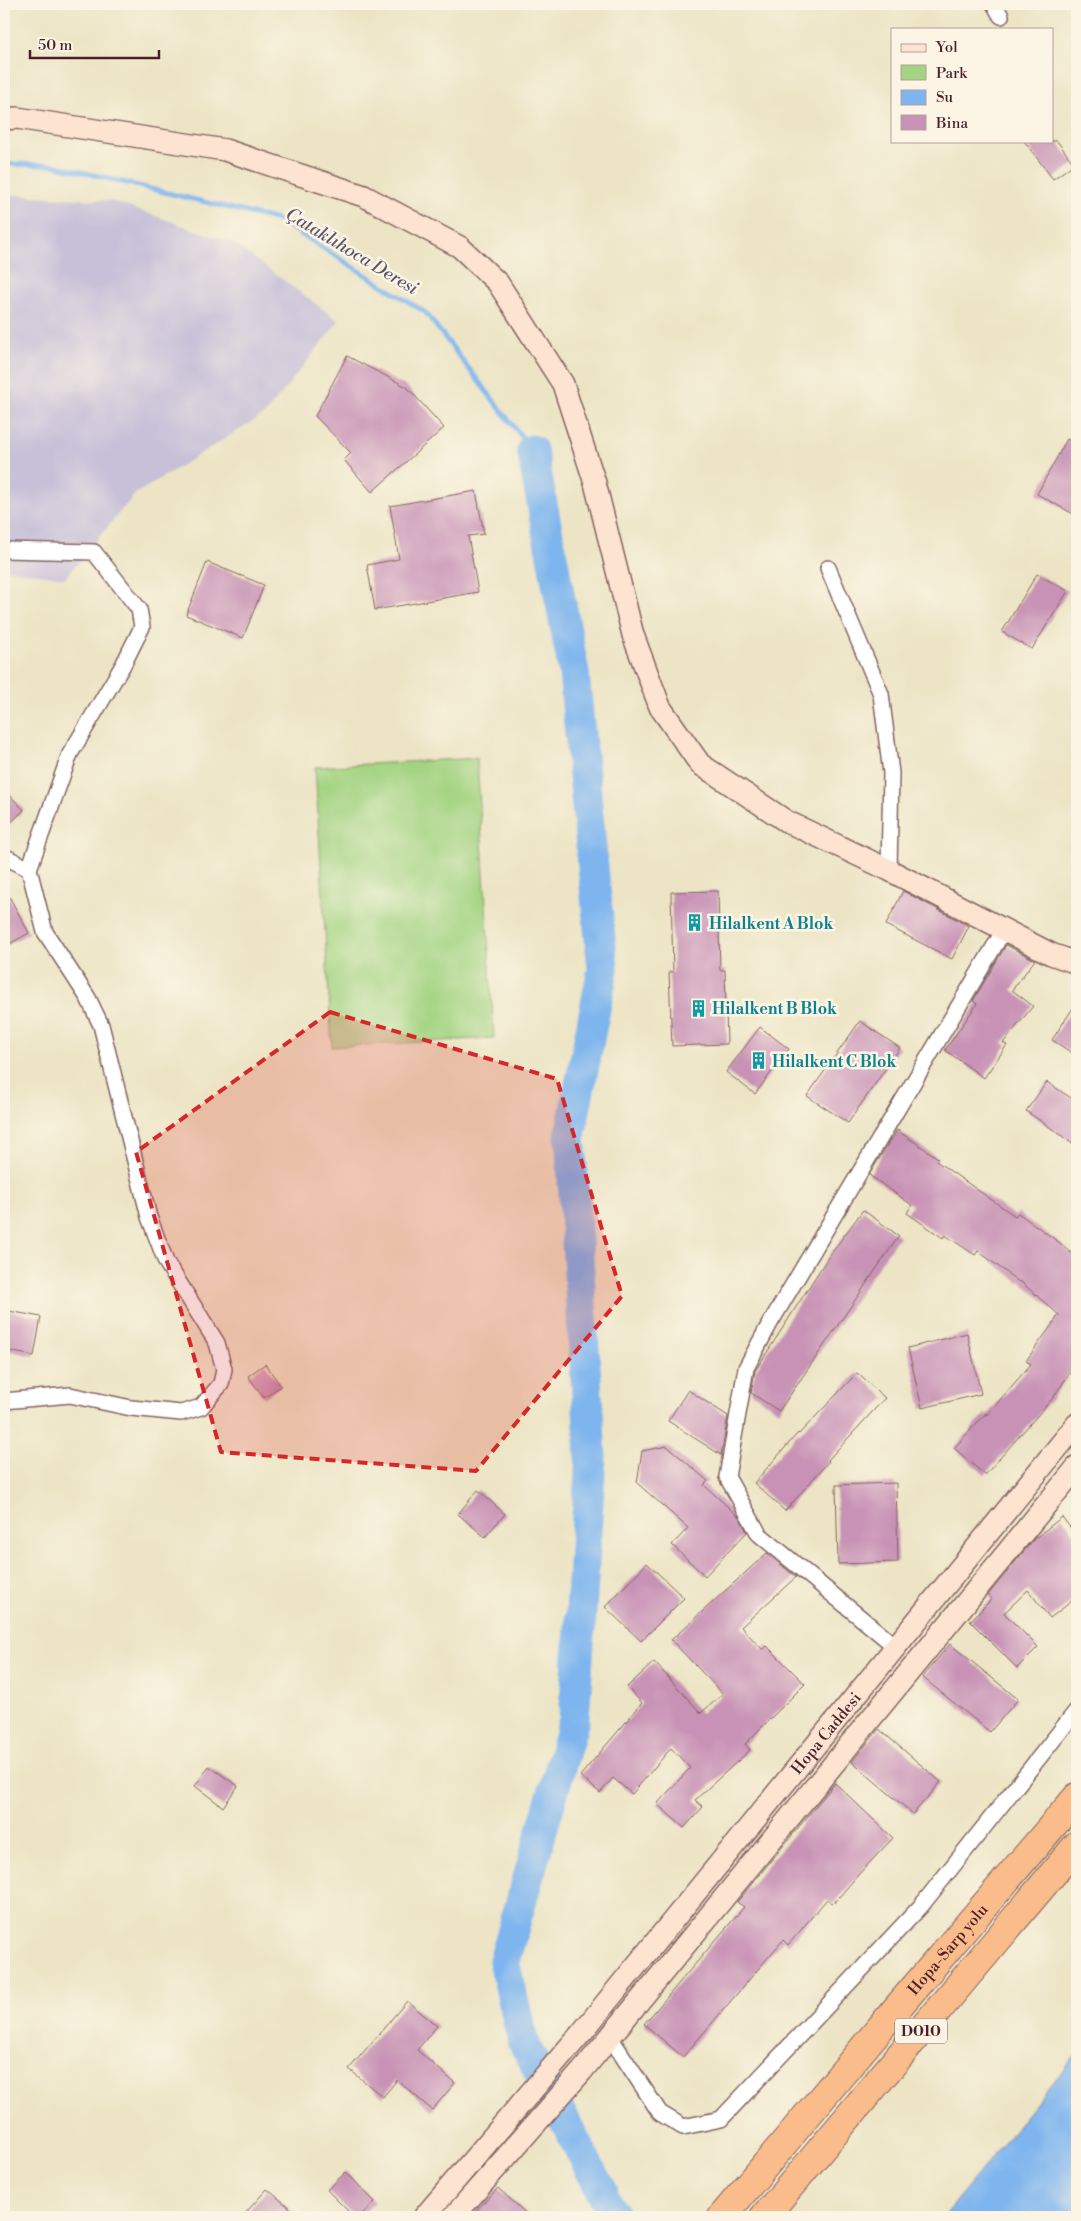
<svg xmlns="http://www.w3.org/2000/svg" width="1081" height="2221" font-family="'Libre Bodoni',serif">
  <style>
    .industrial { fill: #c7c0d8 }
    .green { fill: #a4d483; stroke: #777a57 }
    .water { fill: #7eb5ee; stroke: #646a8c }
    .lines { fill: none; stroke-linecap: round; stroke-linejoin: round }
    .stream { stroke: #7eb5ee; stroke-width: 5 }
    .river { stroke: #7eb5ee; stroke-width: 31 }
    .building { fill: #c792b5 }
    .street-casing { stroke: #836461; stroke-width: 18 }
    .secondary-casing { stroke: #836461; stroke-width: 24 }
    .highway-casing { stroke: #836461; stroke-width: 30 }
    .street { stroke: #fff; stroke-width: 15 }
    .secondary { stroke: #fde4d1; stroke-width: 21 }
    .highway { stroke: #fabc8b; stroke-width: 28 }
    .marked { fill: #d62828; fill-opacity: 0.2; stroke: #d62828; stroke-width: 4; stroke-dasharray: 10 6; stroke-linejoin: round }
    .labels { text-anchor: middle; stroke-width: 5; stroke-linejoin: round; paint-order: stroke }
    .shield { fill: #fcf5e5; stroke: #7f5f63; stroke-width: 1 }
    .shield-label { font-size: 15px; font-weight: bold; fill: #4a1f2b }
    .culture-label { font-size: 16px; font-weight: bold; fill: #0d838f; stroke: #fcf5e5; text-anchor: start }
    .street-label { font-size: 16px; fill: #4a1f2b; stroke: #fcf5e5 }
    .water-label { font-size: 18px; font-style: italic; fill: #5c546f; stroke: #fcf5e5 }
  </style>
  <rect width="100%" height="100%" fill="#fcf5e5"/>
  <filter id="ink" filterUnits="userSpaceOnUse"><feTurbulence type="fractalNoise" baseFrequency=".02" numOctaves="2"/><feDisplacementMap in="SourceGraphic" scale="10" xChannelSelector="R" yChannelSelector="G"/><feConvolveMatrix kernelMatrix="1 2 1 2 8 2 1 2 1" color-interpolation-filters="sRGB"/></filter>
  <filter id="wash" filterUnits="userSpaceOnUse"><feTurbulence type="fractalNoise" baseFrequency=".0096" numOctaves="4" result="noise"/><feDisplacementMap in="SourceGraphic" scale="20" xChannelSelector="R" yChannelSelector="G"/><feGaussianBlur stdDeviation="1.12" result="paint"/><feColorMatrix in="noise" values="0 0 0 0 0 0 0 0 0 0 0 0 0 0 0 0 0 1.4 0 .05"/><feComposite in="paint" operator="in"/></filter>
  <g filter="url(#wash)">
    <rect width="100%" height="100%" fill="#ece4c4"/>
    <!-- industrial -->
    <path class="industrial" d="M4 194 112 201 233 243 339 321 265 414 135 494 65 578 4 569Z"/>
    <!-- green -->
    <path class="green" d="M477 758 494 1038 332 1047 315 767Z"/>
    <!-- water -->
    <path class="water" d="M1077 2053V2217H943Z"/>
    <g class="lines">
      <!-- stream -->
      <path class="stream" d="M4 164 53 165 278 220 425 312 532 450"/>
      <!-- river -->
      <path class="river" d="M532 450 574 673 603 969 570 1135 591 1456 574 1720 504 1961 523 2041 615 2217"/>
    </g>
    <g id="blocks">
      <!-- building -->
      <g class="building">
        <path d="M1024 141H1057L1074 164 1053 179Z"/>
        <path d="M347 356 407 387 444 428 372 492 344 460 351 453 315 416Z"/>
        <path d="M1067 439 1077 444V516L1037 494Z"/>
        <path d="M476 491 484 534 468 536 478 592 375 610 367 565 399 559 390 506Z"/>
        <path d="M207 562 264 585 243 638 186 615Z"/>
        <path d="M1037 574 1068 591 1032 649 1002 632Z"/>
        <path d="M4 789 24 810 4 829Z"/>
        <path d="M4 887 29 933 4 947Z"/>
        <path d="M718 891 720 970H725L727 1044 672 1046 669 972H673L671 892Z"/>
        <path d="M903 891 969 926 952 959 886 925Z"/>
        <path d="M1006 945 1035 960 1012 990 1033 1006 1003 1043 1007 1045 984 1078 945 1050 977 1004 973 1001Z"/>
        <path d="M1077 1002V1056L1052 1040Z"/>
        <path d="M860 1021 900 1048 848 1123 807 1096Z"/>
        <path d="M760 1027 789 1049 755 1094 726 1072Z"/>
        <path d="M1047 1082 1077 1102V1146L1026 1111Z"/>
        <path d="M897 1130 938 1158 936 1161 1015 1216 1018 1213 1060 1243 1077 1258V1363L1052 1399 985 1475 954 1448 986 1413V1416L1031 1364 1026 1361 1059 1315 1020 1281 1019 1282 978 1251 975 1255 945 1235 943 1238 907 1213 912 1205 869 1175Z"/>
        <path d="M863 1210 899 1236 779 1411 751 1393 755 1371 827 1259Z"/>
        <path d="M9 1311 41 1317 34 1356 4 1350Z"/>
        <path d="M967 1333 981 1394 922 1408 908 1348Z"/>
        <path d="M265 1364 281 1386 264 1398 248 1376Z"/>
        <path d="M857 1373 885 1398 828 1460 829 1461 785 1511 754 1483 798 1433 799 1434Z"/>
        <path d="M688 1390 728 1416 721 1455 668 1421Z"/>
        <path d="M667 1446 708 1481 704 1485 740 1518 747 1532 705 1576 672 1545 688 1528 637 1483 642 1451Z"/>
        <path d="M896 1483 898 1562 838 1564 836 1485Z"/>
        <path d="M478 1490 505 1514 485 1537 458 1514Z"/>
        <path d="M1062 1517 1077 1536V1597L1050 1618 1028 1590 1004 1613 1038 1647 1017 1668 970 1621 992 1599 988 1595 1034 1539Z"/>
        <path d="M767 1553 796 1577 741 1627 763 1650 767 1646 805 1684 745 1744 750 1750 695 1800 703 1807 684 1828 657 1804 690 1768 671 1748 632 1794 613 1778 600 1793 580 1776 642 1703 627 1687 654 1662 701 1713 723 1694 671 1640Z"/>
        <path d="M647 1563 684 1598 641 1641 605 1607Z"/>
        <path d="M950 1644 1018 1699 990 1732 922 1677Z"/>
        <path d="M879 1729 941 1782 913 1814 852 1762Z"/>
        <path d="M209 1766 238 1786 223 1807 195 1786Z"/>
        <path d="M835 1783 893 1838 858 1875 833 1904 827 1899 788 1945 783 1940 683 2057 644 2024 744 1907 737 1902Z"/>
        <path d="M407 2001 437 2026 417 2050 455 2083 432 2110 397 2080 383 2097 349 2069Z"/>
        <path d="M346 2172 375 2202 359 2217H354L327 2190Z"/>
        <path d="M498 2188 530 2217H470Z"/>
        <path d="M267 2189 301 2217H242Z"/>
      </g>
    </g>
  </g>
  <g filter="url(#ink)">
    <use href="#blocks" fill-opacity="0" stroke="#836461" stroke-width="1"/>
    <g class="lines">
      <defs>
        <g id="street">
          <path d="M994 4 1001 16"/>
          <path d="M4 550 94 552 139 609 142 627 123 665 70 754 29 869 45 932 88 998 101 1025 149 1217 166 1262 217 1343 224 1369 221 1384 201 1407 181 1413 131 1408 70 1395 4 1401"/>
          <path d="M828 568 881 694 891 773 889 870"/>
          <path d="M4 856 29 869"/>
          <path d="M896 1647 759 1534 727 1477 746 1368 769 1325 1004 930"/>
          <path d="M610 2037 660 2113 683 2127 721 2119 921 1906 1077 1710"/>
        </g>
        <g id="secondary">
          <path d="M4 119 17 118 225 150 364 196 460 247 498 283 563 384 595 483 633 635 660 707 700 764 786 821 889 870 1051 954 1077 963"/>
          <path id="s1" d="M424 2217 583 2031 1077 1424"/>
          <path d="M453 2217 582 2071 1077 1467"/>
        </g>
        <g id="highway">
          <path id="s2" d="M722 2217 897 2008 1077 1797"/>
          <path d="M764 2217 1077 1845"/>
        </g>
      </defs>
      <!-- street casing -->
      <use href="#street" class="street-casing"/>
      <!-- secondary casing -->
      <use href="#secondary" class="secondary-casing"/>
      <!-- highway casing -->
      <use href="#highway" class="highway-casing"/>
      <!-- street -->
      <use href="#street" class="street"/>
      <!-- secondary -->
      <use href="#secondary" class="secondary"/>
      <!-- highway -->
      <use href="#highway" class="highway"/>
    </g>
  </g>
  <!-- marked area -->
  <path class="marked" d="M330 1012 557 1079 622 1296 476 1471 221 1452 136 1152Z"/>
  <!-- icons -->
  <defs>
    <symbol id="building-bare" viewBox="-9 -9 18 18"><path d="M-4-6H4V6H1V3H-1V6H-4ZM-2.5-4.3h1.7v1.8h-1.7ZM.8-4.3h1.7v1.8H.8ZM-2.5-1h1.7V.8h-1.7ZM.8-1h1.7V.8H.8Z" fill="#0f9aa8" stroke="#fcf5e5" stroke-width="2.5" paint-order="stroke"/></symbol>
  </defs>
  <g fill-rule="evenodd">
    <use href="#building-bare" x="682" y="910" width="25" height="25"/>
    <use href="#building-bare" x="686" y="996" width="25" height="25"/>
    <use href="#building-bare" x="746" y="1048" width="25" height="25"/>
  </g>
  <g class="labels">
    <!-- shield labels -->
    <rect class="shield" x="895" y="2018.5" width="52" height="25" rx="4"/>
    <g class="shield-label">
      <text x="921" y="2036">D010</text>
    </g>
    <!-- culture labels -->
    <g class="culture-label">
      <text x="709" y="929">Hilalkent A Blok</text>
      <text x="712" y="1014">Hilalkent B Blok</text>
      <text x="772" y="1067">Hilalkent C Blok</text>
    </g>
    <!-- street labels -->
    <g class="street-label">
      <text dy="6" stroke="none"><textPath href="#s1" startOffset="629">Hopa Caddesi</textPath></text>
      <text dy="6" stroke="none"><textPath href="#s2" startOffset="350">Hopa-Sarp yolu</textPath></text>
    </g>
    <!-- water labels -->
    <g class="water-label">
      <text transform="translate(352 251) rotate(31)" y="6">Çataklıhoca Deresi</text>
    </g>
  </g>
  <!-- margin -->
  <rect width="1081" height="2221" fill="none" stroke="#fcf5e5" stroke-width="20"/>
  <!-- legend -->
  <rect x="891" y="28" width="162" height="115" fill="#fcf5e5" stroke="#b59f9b"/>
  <rect x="901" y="44" width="25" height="8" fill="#fde4d1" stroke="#b59f9b"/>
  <text x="936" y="52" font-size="15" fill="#4a1f2b">Yol</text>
  <rect x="901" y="65" width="25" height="15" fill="#a4d483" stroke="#b59f9b"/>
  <text x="936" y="78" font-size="15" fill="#4a1f2b">Park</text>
  <rect x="901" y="90" width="25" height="15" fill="#7eb5ee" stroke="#b59f9b"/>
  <text x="936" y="102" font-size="15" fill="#4a1f2b">Su</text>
  <rect x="901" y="115" width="25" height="15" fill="#c792b5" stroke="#b59f9b"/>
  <text x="936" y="128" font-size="15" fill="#4a1f2b">Bina</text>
  <!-- scale -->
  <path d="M30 50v8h129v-8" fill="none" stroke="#4a1f2b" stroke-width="2.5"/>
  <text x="38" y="50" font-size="15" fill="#4a1f2b" stroke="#fcf5e5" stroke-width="4" paint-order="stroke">50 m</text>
</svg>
